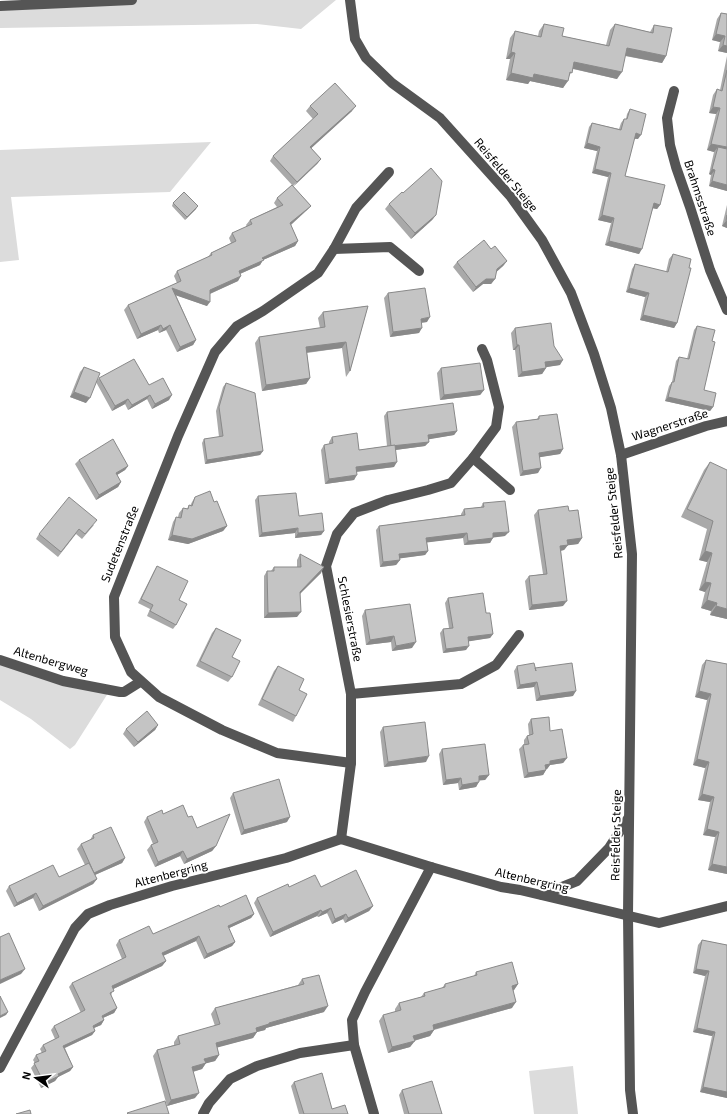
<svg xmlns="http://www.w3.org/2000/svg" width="727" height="1114" font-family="'Exo 2',sans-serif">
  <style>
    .green { fill: #dcdcdc }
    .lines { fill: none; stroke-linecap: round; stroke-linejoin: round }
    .minor { stroke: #555; stroke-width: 10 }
    .wall { fill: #a9a9a9 }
    .shaded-wall { fill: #898989 }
    .building { fill: #c4c4c4; stroke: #898989 }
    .labels { text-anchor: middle; stroke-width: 4; stroke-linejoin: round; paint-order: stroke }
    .street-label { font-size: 12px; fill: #000; stroke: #fff }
  </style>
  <rect width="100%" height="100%" fill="#fff"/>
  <!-- green -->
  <g class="green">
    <path d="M132 0H336L301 29 257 24 0 28V6Z"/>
    <path d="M211 142 170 192 11 197 19 260 0 262V150Z"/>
    <path d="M0 660 110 690 75 745 70 749 31 719 0 700Z"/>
    <path d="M573 1066 578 1114H534L529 1071Z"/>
  </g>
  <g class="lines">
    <!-- minor -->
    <g class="minor">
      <path d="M350 0 355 39 366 58 392 83 440 118 511 197 542 240 571 293 594 354 611 408 621 455 632 554 628 915 630 1090 633 1114"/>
      <path d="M0 6 132 0"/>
      <path d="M674 91 667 118 670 145 676 167 690 207 710 270 727 310"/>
      <path d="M334 249 390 247 419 271"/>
      <path d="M621 455 706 426 727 421"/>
      <path d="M473 458 510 490"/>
      <path d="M0 660 63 681 120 692H124L140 682"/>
      <path d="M351 694 461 684 496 665 519 635"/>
      <path d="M351 763 277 753 222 730 159 697 131 672 115 637 114 597 178 436 215 352 237 326 263 311 318 273 334 249 356 208 389 172"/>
      <path d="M341 839 351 763V694L326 566 337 534 354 513 388 500 428 490 451 483 473 458 496 427 499 407 487 360 482 349"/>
      <path d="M542 895 577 881 609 848 629 817"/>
      <path d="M0 1068 75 928 88 914 110 905 172 886 286 858 341 839 431 867 501 887 520 890 659 923 727 906"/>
      <path d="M203 1114 209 1103 230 1079 257 1066 300 1053 354 1045"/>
      <path d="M374 1114 354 1045 352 1020 365 992 431 867"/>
    </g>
  </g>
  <!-- wall -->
  <g class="wall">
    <path d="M721 13 727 14V53L718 51 720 42 712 40 717 19Z"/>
    <path d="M544 24 562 36 606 45 610 30 615 24 650 32 654 25 666 56 662 63 625 56 617 79 573 69 563 88 530 81 528 84 506 80 510 59H506L510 38 515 31 538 36 539 31Z"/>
    <path d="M727 56V191L709 186 711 175 709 174 714 152 707 150 716 114 709 113 713 95 717 89 720 90Z"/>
    <path d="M310 106 352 111 311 148 321 159 317 164 293 186 311 206 307 210 291 225 298 241 295 246 263 260 260 265 240 274 238 281 210 294 207 306 176 295 196 340 193 345 177 352 166 330 159 333 158 330 137 339 124 310 128 305 177 283 174 276 177 271 208 257 211 253 231 243 229 238 232 233 247 227 246 225 250 220 277 207 274 203 277 198 292 185 270 161 273 156 313 119 306 111Z"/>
    <path d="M630 109 638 139H634L625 176 660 205 657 209 653 208 639 254 605 245 611 223 598 220 608 177 592 173 597 151 584 148 589 127 592 123 619 129 621 123 624 119H626L627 114Z"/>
    <path d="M403 193 436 215 432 220 411 239 385 209 389 204Z"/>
    <path d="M173 203 196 209 185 220 172 206Z"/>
    <path d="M727 205V228L722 226Z"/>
    <path d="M491 249 507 261 503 266 496 272 495 279 491 284H483L473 292 453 267 457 262Z"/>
    <path d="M673 254 677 323 674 328 640 320 645 297 626 292 632 269 635 264 666 272 669 259Z"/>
    <path d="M388 293 427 322 421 323 419 333 390 337 384 298Z"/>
    <path d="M368 306 350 371 346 377 342 348 307 353 310 378 306 384 262 391 255 343 259 337 320 328 318 318 323 312Z"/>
    <path d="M697 326 712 341 704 390 713 407 710 411 665 401 669 386 672 382 676 361 679 357 687 359 694 330Z"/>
    <path d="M515 328 554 346 560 365 545 367 546 368 542 374 518 377 515 350H513L511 333Z"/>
    <path d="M84 367 86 403 70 397 80 372Z"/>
    <path d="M441 368 484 390 480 395 440 400 437 373Z"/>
    <path d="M99 378 149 385 169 400 152 409 147 399 128 410 125 404 112 411 96 382Z"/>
    <path d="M226 383 263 451 260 455 205 464 202 443 204 439 219 437 216 411 223 387Z"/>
    <path d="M387 412 457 431 454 435 428 439 429 442 425 446 395 450 394 467 357 472 354 480 325 484 321 450 324 445 329 444V442L332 437 359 450 387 446 384 416Z"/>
    <path d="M539 416 563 449 560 454 539 457 538 473 520 476 512 427 516 422 537 419Z"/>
    <path d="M79 460 128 466 125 470 117 475 121 482 118 487 96 500 75 464Z"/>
    <path d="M710 462 727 619 710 615 711 611 701 608 705 592 699 590 707 562 699 560 707 529 681 517 704 470Z"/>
    <path d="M258 496 299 516 324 531 321 535 295 538V533L259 537 255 500Z"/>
    <path d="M195 497 214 502 227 526 223 531 188 544 168 540 173 522 176 517H178L179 513 183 508 187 509 189 505 190 506 192 502Z"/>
    <path d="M483 503 505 536 493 537 490 543 464 545 463 538 427 542 428 551 425 555 400 558V560L396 565 380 567 376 530 379 526 461 515V514L464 509 481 507Z"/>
    <path d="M538 510 569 511 582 538 578 544 568 545 564 550 561 551 563 606 529 610 525 581 529 576 543 574 534 515Z"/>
    <path d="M94 525 82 539 76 534 58 557 36 539 39 534Z"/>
    <path d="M300 554 321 573 300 593 297 617 264 618V576L267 571H271L274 567H297V560Z"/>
    <path d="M157 566 179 600 176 625 173 629 147 616 150 609 138 603 154 571Z"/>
    <path d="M448 598 486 613 493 634 490 638 468 641 466 650 443 653 440 633 443 629 449 628 445 603Z"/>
    <path d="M365 610 412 648 392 651 391 642 366 645 362 616Z"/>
    <path d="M216 628 232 657V677L228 682 196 666 212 633Z"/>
    <path d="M706 660 727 664V874L708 870 715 837 703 835 710 802 698 800 705 768 693 765 707 700 695 697 702 665Z"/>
    <path d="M278 666 299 690 296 716 293 722 258 705 274 671Z"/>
    <path d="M517 666 535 668 573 696 536 701 534 687 517 689 514 671Z"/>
    <path d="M531 719 550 731 567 758 563 763 550 765 547 769H546V770L543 775 524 778 519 749 524 744V740L527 736 529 735 528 724Z"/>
    <path d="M158 725 155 730 134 747 123 734 126 729Z"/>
    <path d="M383 727 426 762 384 767 380 732Z"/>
    <path d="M442 749 489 775 485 780H479L476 787 459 790 458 783 443 785 439 754Z"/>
    <path d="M233 793 287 822 241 835 230 798Z"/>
    <path d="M163 814 188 817 197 828 216 846 212 851 184 864 180 856 155 867 147 850 151 845 153 844 144 822 147 817Z"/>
    <path d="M93 835 125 858 122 863 95 875 97 879 93 884 39 911 33 898 14 907 6 891 9 886 59 877 85 865 77 849 81 844 90 840Z"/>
    <path d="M289 887H321L373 906 369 911 345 923 343 919 332 924 327 913 318 917 317 916 270 937 254 903 257 898Z"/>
    <path d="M220 907 254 914 251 918 229 928 235 942 232 946 204 959 196 941 163 956 166 961 162 966 113 989 111 996 117 1008 114 1013 103 1018 104 1020 101 1025 94 1028 95 1031 92 1035 65 1048 73 1067 70 1071 58 1077 55 1081 41 1088 31 1068 35 1063 33 1060 36 1055 42 1053 40 1049 43 1045 55 1039 51 1030 54 1026 81 1013 69 987 72 983 122 959 116 945 119 940 153 934Z"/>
    <path d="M702 940 727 945V1098L700 1092 712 1036 693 1032 705 976 693 973 698 945Z"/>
    <path d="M476 972 518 984 514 990 513 991 512 1008 434 1030 430 1036 414 1041 410 1047 388 1053 379 1021 383 1015 395 1012V1009L399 1003 421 997 424 993 442 988 445 984 474 976Z"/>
    <path d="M302 979 324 1012 266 1028 265 1030 257 1032 253 1038 217 1047 219 1055 215 1061 206 1063 202 1069 193 1072 195 1098 167 1106 153 1056 157 1050 174 1045V1042L178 1036 215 1026 211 1014 215 1008 298 985Z"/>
    <path d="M294 1082 332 1109 348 1114H299L291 1086Z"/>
    <path d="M402 1090 442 1114H404L399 1095Z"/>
  </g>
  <!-- shaded-wall -->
  <g class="shaded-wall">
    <path d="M716 34 725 36 720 42 712 40Z"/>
    <path d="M723 45 727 46V53L718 51Z"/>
    <path d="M627 48 666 56 662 63 622 55Z"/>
    <path d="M511 52 515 53 510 59H506Z"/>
    <path d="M574 62 622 72 617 79 570 68Z"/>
    <path d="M511 73 534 74 568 81 563 88 530 81 528 84 506 80Z"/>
    <path d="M356 106 352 111 306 153 310 147Z"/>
    <path d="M713 107 720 108 716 114 709 113Z"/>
    <path d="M636 133 641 135 638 139 632 138Z"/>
    <path d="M587 143 600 147 597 151 584 148Z"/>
    <path d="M711 144 727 147V154L718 147 714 152 707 150Z"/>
    <path d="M321 159 317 164 293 187 297 182Z"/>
    <path d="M595 169 611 173 608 177 592 173Z"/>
    <path d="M712 169 715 170 711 175 709 174Z"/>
    <path d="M712 181 727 185V191L709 186Z"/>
    <path d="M654 203 660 205 657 209 651 208Z"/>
    <path d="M198 206 196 209 185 220 187 217Z"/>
    <path d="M311 206 307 210 287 228 290 223Z"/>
    <path d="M436 215 432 220 411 239 415 233Z"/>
    <path d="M602 215 614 218 611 223 598 220Z"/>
    <path d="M726 221 727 222V228L722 226Z"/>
    <path d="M298 241 295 246 263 260 260 265 235 276 239 271 262 258Z"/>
    <path d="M609 241 642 249 639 254 605 245Z"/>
    <path d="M507 261 503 266 493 275 497 269Z"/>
    <path d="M241 276 238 281 207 295 210 290Z"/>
    <path d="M486 279H495L491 284H483L473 292 476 287Z"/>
    <path d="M172 288 210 302 207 306 169 293Z"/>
    <path d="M629 288 649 293 645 297 626 292Z"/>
    <path d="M643 315 677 323 674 328 640 320Z"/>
    <path d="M430 317 427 322 417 323 421 319Z"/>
    <path d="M161 325 158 330 137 339 141 334Z"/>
    <path d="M170 325 166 330 159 333 163 329Z"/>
    <path d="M422 328 419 333 390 337 393 332Z"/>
    <path d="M196 340 193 345 177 352 180 347Z"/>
    <path d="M346 342 342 348 302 353 306 347Z"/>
    <path d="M517 345H519L515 350H513Z"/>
    <path d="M563 360 560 365 541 368 545 362Z"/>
    <path d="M546 368 542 374 518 377 522 372Z"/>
    <path d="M310 378 306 384 262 391 266 385Z"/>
    <path d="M484 390 480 395 440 400 444 395Z"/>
    <path d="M74 392 90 398 86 403 70 397Z"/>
    <path d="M150 395 147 399 128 410 132 405Z"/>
    <path d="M172 395 169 400 152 409 155 404Z"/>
    <path d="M668 397 713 407 710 411 665 401Z"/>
    <path d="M128 399 125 404 112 411 115 406Z"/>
    <path d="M457 431 454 435 425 440 428 435Z"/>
    <path d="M429 442 425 446 388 451 391 446Z"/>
    <path d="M563 449 560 454 535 458 539 453Z"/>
    <path d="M263 451 260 455 205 464 207 460Z"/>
    <path d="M397 462 394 467 353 472 356 467Z"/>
    <path d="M128 466 125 470 112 478 116 473Z"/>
    <path d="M541 468 538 473 520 476 523 471Z"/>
    <path d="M357 475 354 480 325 484 329 479Z"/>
    <path d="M121 482 118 487 96 500 99 495Z"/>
    <path d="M227 526 223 531 188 544 168 540 172 535Z"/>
    <path d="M298 528 295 533 259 537 262 533Z"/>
    <path d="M324 531 321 535 295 538 298 533Z"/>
    <path d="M509 532 505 536 490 538 493 533Z"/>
    <path d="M467 533 463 538 423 543 426 538Z"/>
    <path d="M493 538 490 543 464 545 468 541Z"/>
    <path d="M582 538 578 544 563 546 567 540Z"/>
    <path d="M568 545 564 550 556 551 560 546Z"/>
    <path d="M428 551 425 555 396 559 399 554Z"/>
    <path d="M705 551 712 553 707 562 699 560Z"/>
    <path d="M400 560 396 565 380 567 383 562Z"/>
    <path d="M324 567 321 573 297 597 300 592Z"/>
    <path d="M705 582 711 583 705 592 699 590Z"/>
    <path d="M707 600 717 603 711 611 701 608Z"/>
    <path d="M567 601 563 606 529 610 532 605Z"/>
    <path d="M716 606 727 609V619L710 615Z"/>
    <path d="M301 612 297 617 264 618 268 613Z"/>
    <path d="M493 634 490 638 465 642 468 637Z"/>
    <path d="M394 636 391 642 366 645 370 640Z"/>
    <path d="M416 642 412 648 392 651 396 646Z"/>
    <path d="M469 646 466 650 443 653 446 649Z"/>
    <path d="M537 682 534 687 517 689 520 685Z"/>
    <path d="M576 691 573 696 536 701 540 696Z"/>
    <path d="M699 691 711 694 707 700 695 697Z"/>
    <path d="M158 725 155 730 134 747 138 742Z"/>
    <path d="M429 756 426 762 384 767 388 762Z"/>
    <path d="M567 758 563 763 550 765 547 769 542 770 545 765 550 761Z"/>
    <path d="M697 759 709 762 705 768 693 765Z"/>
    <path d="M546 770 543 775 524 778 528 773Z"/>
    <path d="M489 775 485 780 475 781 479 776Z"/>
    <path d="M461 778 458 783 443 785 446 780Z"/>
    <path d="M479 782 476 787 459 790 462 785Z"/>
    <path d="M702 794 714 797 710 802 698 800Z"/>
    <path d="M290 817 287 822 241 835 244 830Z"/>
    <path d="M707 829 719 832 715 837 703 835Z"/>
    <path d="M216 846 212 851 184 864 187 859Z"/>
    <path d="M183 851 180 856 155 867 158 862Z"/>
    <path d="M125 858 122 863 90 877 94 873Z"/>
    <path d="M712 864 727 867V874L708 870Z"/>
    <path d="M97 879 93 884 39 911 43 906Z"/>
    <path d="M36 893 33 898 14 907 17 903Z"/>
    <path d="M373 906 369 911 345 923 348 918Z"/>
    <path d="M331 908 327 913 318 917 322 912Z"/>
    <path d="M321 910 317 916 270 937 273 932Z"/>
    <path d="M254 914 251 918 225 930 228 926Z"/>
    <path d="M346 914 343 919 332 924 335 919Z"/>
    <path d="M199 936 196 941 158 958 162 953Z"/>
    <path d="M235 942 232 946 204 959 207 954Z"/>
    <path d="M166 961 162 966 109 991 112 986Z"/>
    <path d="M25 969 21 974 0 984V980Z"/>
    <path d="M696 969 709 971 705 976 693 973Z"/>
    <path d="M518 984 514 990 507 992 512 986Z"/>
    <path d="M516 1002 512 1008 428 1031 433 1025Z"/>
    <path d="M328 1006 324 1012 266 1028 265 1030 257 1032 253 1038 212 1049 216 1043 269 1023Z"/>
    <path d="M117 1008 114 1013 98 1020 102 1016Z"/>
    <path d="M8 1012 6 1015 0 1018V1016Z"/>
    <path d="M104 1020 101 1025 89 1030 93 1026Z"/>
    <path d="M697 1028 715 1032 712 1036 693 1032Z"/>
    <path d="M434 1030 430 1036 409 1042 413 1036Z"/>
    <path d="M95 1031 92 1035 60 1050 63 1046Z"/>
    <path d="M415 1041 410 1047 388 1053 392 1047Z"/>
    <path d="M219 1055 215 1061 200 1065 204 1059Z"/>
    <path d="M206 1063 202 1069 188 1073 192 1067Z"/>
    <path d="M73 1067 70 1071 58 1077 55 1081 41 1088 44 1083 58 1074Z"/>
    <path d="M703 1087 727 1092V1098L700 1092Z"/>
    <path d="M199 1093 195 1098 167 1106 171 1100Z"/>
  </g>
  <!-- building -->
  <g class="building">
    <path d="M721 13 727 14V46L723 45 725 36 716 34Z"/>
    <path d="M544 24 564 28 562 36 609 46 615 24 653 33 654 25 672 28 666 56 627 48 622 72 574 62 572 73 570 72 568 81 534 74 533 78 511 73 515 53 511 52 515 31 541 37Z"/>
    <path d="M727 70V147L711 144 720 108 713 107 717 89 722 91Z"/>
    <path d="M335 83 356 106 310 147 321 159 297 182 273 156 318 114 310 106Z"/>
    <path d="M630 109 646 114 641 135 636 133 625 176 665 185 660 205 654 203 642 249 609 241 614 218 602 215 611 173 595 169 600 147 587 143 592 123 621 130 624 119H627Z"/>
    <path d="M718 147 727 149V185L712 181 715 170 712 169Z"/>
    <path d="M431 168 442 181 436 215 415 233 389 204 402 192 403 193Z"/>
    <path d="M292 185 311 206 290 223 298 241 262 258 264 260 239 271 241 276 210 290V302L172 288 196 340 180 347 170 325 163 329 161 325 141 334 128 305 181 281 177 271 212 255 211 253 236 241 232 233 252 224 250 220 283 205 277 198Z"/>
    <path d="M184 192 198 206 187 217 173 203Z"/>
    <path d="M727 215V222L726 221Z"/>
    <path d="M484 240 491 249 495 246 507 261 497 269 495 279H486L476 287 457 262Z"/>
    <path d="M673 254 691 259 689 268H691L677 323 643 315 649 293 629 288 635 264 668 272Z"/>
    <path d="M425 288 430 317 421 319 422 328 393 332 388 293Z"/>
    <path d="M368 306 350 371 346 342 306 347 310 378 266 385 259 337 325 327 323 312Z"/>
    <path d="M551 323 554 346 563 360 545 362 546 368 522 372 519 345H517L515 328Z"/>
    <path d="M697 326 715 330 712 341 715 342 704 390 716 393 713 407 668 397 672 382H674L679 357 689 359Z"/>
    <path d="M134 359 149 385 163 378 172 395 155 404 150 395 132 405 128 399 115 406 99 378Z"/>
    <path d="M480 363 484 390 444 395 441 368Z"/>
    <path d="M84 367 100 373 90 398 74 392Z"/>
    <path d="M226 383 255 393 263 451 207 460 204 439 223 436 219 407Z"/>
    <path d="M453 403 457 431 428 435 429 442 391 446 387 412Z"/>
    <path d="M557 414 563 449 539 453 541 468 523 471 516 422 539 419V416Z"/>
    <path d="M357 433 359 450 395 445 397 462 356 467 357 475 329 479 324 445 333 443 332 437Z"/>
    <path d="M113 439 128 466 116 473 121 482 99 495 79 460Z"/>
    <path d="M710 462 727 470V609L716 606 717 603 707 600 711 583 705 582 712 553 705 551 713 521 687 509Z"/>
    <path d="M210 491 214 502 217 501 227 526 192 539 172 535 176 517 181 518 183 508 188 509 189 505 192 506 195 497Z"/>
    <path d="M296 493 299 516 322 513 324 531 298 533V528L262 533 258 496Z"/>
    <path d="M69 497 97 520 85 534 79 529 61 552 39 534Z"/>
    <path d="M505 501 509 532 493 533V538L468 541 467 533 426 538 428 551 399 554 400 560 383 562 379 526 465 515 464 509 484 507 483 503Z"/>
    <path d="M568 506 569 511 578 510 582 538 567 540 568 545 560 546 567 601 532 605 529 576 547 574 538 510Z"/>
    <path d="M300 554 324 567 300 592 301 612 268 613 267 571H274V567H301Z"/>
    <path d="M157 566 188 581 179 600 187 604 176 625 150 611 153 605 141 599Z"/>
    <path d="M483 593 486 613H490L493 634 468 637 469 646 446 649 443 629 453 628 448 598Z"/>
    <path d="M410 604 416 642 396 646 394 636 370 640 365 610Z"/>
    <path d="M216 628 241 640 232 657 240 661 232 677 200 661Z"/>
    <path d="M706 660 727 664V867L712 864 719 832 707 829 714 797 702 794 709 762 697 759 711 694 699 691Z"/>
    <path d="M534 663 536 671 535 668 572 663 576 691 540 696 537 682 520 685 517 666Z"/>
    <path d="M278 666 304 679 299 690 307 694 296 716 262 699Z"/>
    <path d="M147 711 158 725 138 742 126 729Z"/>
    <path d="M549 717 550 731 562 729 567 758 550 761V764L545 765 546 770 528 773 523 745 529 744 527 736 533 734 531 719Z"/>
    <path d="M425 722 429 756 388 762 383 727Z"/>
    <path d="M485 744 489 775 479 776V782L462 785 461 778 446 780 442 749Z"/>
    <path d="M279 779 290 817 244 830 233 793Z"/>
    <path d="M183 805 188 817 192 816 197 828 230 814 216 846 187 859 183 851 158 862 151 845 158 842 147 817 162 810 163 814Z"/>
    <path d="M111 827 125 858 94 873 81 844 94 838 93 835Z"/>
    <path d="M89 863 97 879 43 906 36 893 17 903 9 886 53 865 59 877Z"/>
    <path d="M356 870 373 906 348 918 346 914 335 919 331 908 322 912 321 910 273 932 257 898 288 884 289 887 315 875 321 887Z"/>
    <path d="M246 895 254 914 228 926 235 942 207 954 199 936 162 953 166 961 112 986 114 991 110 993 117 1008 102 1016 104 1020 93 1026 95 1031 63 1046 73 1067 58 1074 59 1076 44 1083 34 1063 39 1061 36 1055 46 1051 43 1045 59 1037 54 1026 85 1010 72 983 126 957 119 940 149 926 153 934 219 905 220 907Z"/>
    <path d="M9 933 25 969 0 980V937Z"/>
    <path d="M702 940 727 945V1092L703 1087 715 1032 697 1028 709 971 696 969Z"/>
    <path d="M512 962 518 984 512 986 516 1002 433 1025 434 1030 413 1036 415 1041 392 1047 383 1015 401 1010 399 1003 425 996 424 993 445 987V984L477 975 476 972Z"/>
    <path d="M319 975 328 1006 269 1023V1024L256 1028 257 1032 216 1043 219 1055 204 1059 206 1063 192 1067 199 1093 171 1100 157 1050 180 1044 178 1036 220 1024 215 1008 304 984 302 979Z"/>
    <path d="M0 996 8 1012 0 1016Z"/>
    <path d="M322 1073 332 1109 345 1105 348 1114H304L294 1082Z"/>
    <path d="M432 1081 442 1114H409L402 1090Z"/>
    <path d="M165 1101 169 1114H128L127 1113Z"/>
    <path d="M30 1110 31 1114H16Z"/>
  </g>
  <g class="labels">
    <!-- street labels -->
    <g class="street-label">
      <text transform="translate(506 175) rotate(50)" y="4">Reisfelder Steige</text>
      <text transform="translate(700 198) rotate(72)" y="4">Brahmsstraße</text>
      <text transform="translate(670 425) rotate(-18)" y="4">Wagnerstraße</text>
      <text transform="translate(614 513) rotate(-96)" y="4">Reisfelder Steige</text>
      <text transform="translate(120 544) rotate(-68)" y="4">Sudetenstraße</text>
      <text transform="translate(350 619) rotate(79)" y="4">Schlesierstraße</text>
      <text transform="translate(51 661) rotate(16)" y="4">Altenbergweg</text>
      <text transform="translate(616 835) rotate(-89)" y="4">Reisfelder Steige</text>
      <text transform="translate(171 874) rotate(-15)" y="4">Altenbergring</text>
      <text transform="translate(532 880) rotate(13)" y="4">Altenbergring</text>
    </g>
  </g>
  <!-- north arrow -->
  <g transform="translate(36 1078) rotate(284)" stroke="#ffffff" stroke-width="3" paint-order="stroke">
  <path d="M0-3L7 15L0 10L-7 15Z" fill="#000000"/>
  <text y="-6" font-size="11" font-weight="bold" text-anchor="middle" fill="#000000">N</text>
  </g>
</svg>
